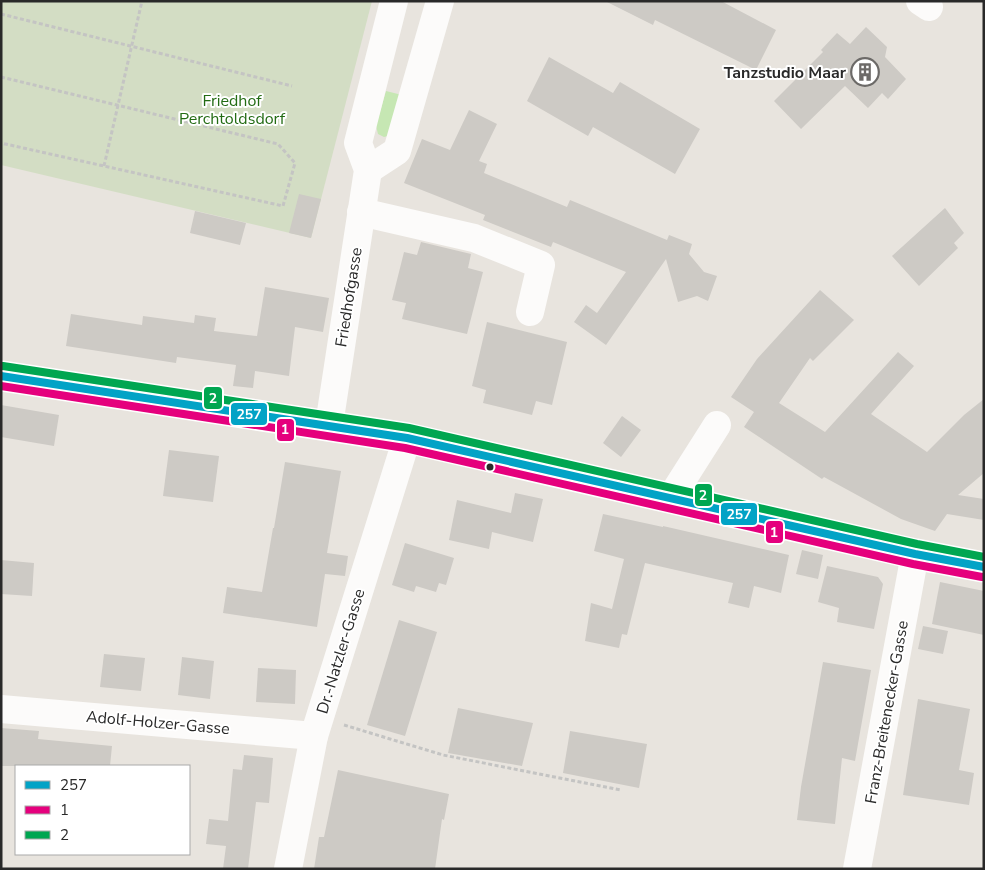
<svg xmlns="http://www.w3.org/2000/svg" width="985" height="870" font-family="'Nunito Sans',sans-serif">
  <style>
    .green { fill: #c6e7b3 }
    .cemetery { fill: #d3ddc4 }
    .building { fill: #cdcac5 }
    .lines { fill: none; stroke-linecap: round; stroke-linejoin: round }
    .path { stroke: #c4c4c3; stroke-width: 3; stroke-dasharray: 4 2.5; stroke-linecap: butt }
    .minor { stroke: #fcfbfa; stroke-width: 28 }
    .bus-1-casing { stroke: #fff; stroke-width: 11 }
    .bus-2-casing { stroke: #fff; stroke-width: 11 }
    .bus-3-casing { stroke: #fff; stroke-width: 11 }
    .bus-1 { stroke: #02a3c6; stroke-width: 8 }
    .bus-2 { stroke: #e5007d; stroke-width: 8 }
    .bus-3 { stroke: #00a651; stroke-width: 8 }
    .bus-dot { fill: #292929; stroke: #fff; stroke-width: 2 }
    .labels { text-anchor: middle; stroke-width: 4; stroke-linejoin: round; paint-order: stroke }
    .poi-label { font-size: 16px; font-weight: bold; fill: #292929; stroke: #fff; text-anchor: end }
    .park-label { font-size: 16px; fill: #226b13; stroke: #fff }
    .street-label { font-size: 16px; fill: #292929; stroke: #fff }
    .line-badge { stroke: #fff; stroke-width: 2 }
    .badge-label { font-size: 14px; text-anchor: middle; font-weight: bold; fill: #fff }
  </style>
  <rect width="100%" height="100%" fill="#e8e4de"/>
  <!-- green -->
  <path class="green" d="M386 91 406 96 388 136 384 137 378 134 376 126Z"/>
  <!-- cemetery -->
  <path class="cemetery" d="M1 1H372L311 238 1 165Z"/>
  <!-- building -->
  <g class="building">
    <path d="M605 1H721L776 30 756 70 655 20 653 25Z"/>
    <path d="M866 27 887 47 885 57 906 79 888 99 882 93 868 108 845 86 801 129 774 101 823 52 821 50 837 33 850 44Z"/>
    <path d="M549 57 613 93 620 82 700 129 675 174 593 127 588 136 527 101Z"/>
    <path d="M469 110 497 124 479 161 487 164 484 173 567 207 570 200 667 240 669 235 692 244 689 254 704 272 717 276 708 301 697 296 678 302 666 259 606 345 574 322 586 305 597 313 626 272 553 242 551 247 483 220 485 215 404 183 422 139 450 150Z"/>
    <path d="M299 194 321 199 311 238 289 233Z"/>
    <path d="M945 208 964 233 954 243 958 248 919 286 892 256Z"/>
    <path d="M195 211 246 223 240 245 190 233Z"/>
    <path d="M421 242 471 254 468 268 483 272 467 334 402 319 406 303 392 300 404 252 417 255Z"/>
    <path d="M265 287 329 298 323 332 295 327 289 376 255 371 253 388 233 386 236 365 177 357 176 363 66 346 71 314 142 325 143 316 194 323 195 315 216 318 214 331 257 336Z"/>
    <path d="M820 290 854 320 813 361 810 358 779 403 825 432 898 352 914 366 871 414 927 452 964 415 984 399V473L958 495 984 499V520L947 514 935 531 901 519 824 477 822 479 744 427 754 412 731 397 757 359Z"/>
    <path d="M487 322 567 342 552 405 536 401 532 415 483 403 486 390 472 386Z"/>
    <path d="M1 405 59 415 54 446 1 437Z"/>
    <path d="M622 416 641 430 621 457 603 443Z"/>
    <path d="M169 450 219 456 213 502 163 496Z"/>
    <path d="M285 462 341 471 327 553 348 556 345 576 325 574 317 627 223 613 227 587 262 592 273 528H274Z"/>
    <path d="M515 493 543 499 533 542 492 532 489 549 449 540 457 500 511 513Z"/>
    <path d="M603 514 663 527V526L789 555 781 593 754 586 749 608 728 603 733 583 645 563 627 635 622 634 619 648 585 641 591 603 612 609 624 559 594 551Z"/>
    <path d="M405 543 454 558 446 585 439 583 436 592 416 586 414 592 392 585Z"/>
    <path d="M802 550 823 555 818 579 796 574Z"/>
    <path d="M1 560 34 563 32 596 1 594Z"/>
    <path d="M827 566 878 577 883 584 874 629 837 622 839 608 818 602Z"/>
    <path d="M940 582 984 591V635L932 624Z"/>
    <path d="M399 620 437 632 405 736 367 725Z"/>
    <path d="M923 626 948 631 943 654 918 649Z"/>
    <path d="M104 654 145 658 141 691 100 687Z"/>
    <path d="M182 657 214 661 210 699 178 695Z"/>
    <path d="M823 662 871 670 855 761 842 758 835 824 797 820 801 787Z"/>
    <path d="M258 668 296 670 295 704 256 702Z"/>
    <path d="M918 699 970 709 959 770 974 773 969 805 903 795Z"/>
    <path d="M458 708 533 723 522 766 448 753Z"/>
    <path d="M1 728 39 731 38 739 112 746 110 766H1Z"/>
    <path d="M570 731 647 744 639 788 563 773Z"/>
    <path d="M244 755 273 758 269 803 256 802 248 869H223L226 846 206 844 209 819 228 821 233 769 242 770Z"/>
    <path d="M338 770 449 794 444 820 442 819 435 869H314L319 837H324Z"/>
  </g>
  <g class="lines">
    <!-- path -->
    <g class="path">
      <path d="M1 14 292 86"/>
      <path d="M1 77 278 144 295 163 283 206 1 143"/>
      <path d="M104 166 142 1"/>
      <path d="M344 725 443 755 621 790"/>
    </g>
    <!-- minor -->
    <g class="minor">
      <path d="M920 1 929 7"/>
      <path d="M368 170 397 151 440 1"/>
      <path d="M361 212 474 238 541 265 530 312"/>
      <path d="M1 376 407 438 915 554 984 567"/>
      <path d="M329 425 368 170 358 143 394 1"/>
      <path d="M670 499 717 425"/>
      <path d="M1 709 314 736"/>
      <path d="M288 869 314 736 407 438"/>
      <path d="M857 869 915 554"/>
    </g>
    <defs>
      <path id="bus-1" d="M1 376 407 438 915 554 984 567"/>
      <path id="bus-2" d="M1 386 405 448 913 564 982 577"/>
      <path id="bus-3" d="M3 366 409 428 917 544 984 557"/>
    </defs>
    <!-- bus-1 casing -->
    <use href="#bus-1" class="bus-1-casing"/>
    <!-- bus-2 casing -->
    <use href="#bus-2" class="bus-2-casing"/>
    <!-- bus-3 casing -->
    <use href="#bus-3" class="bus-3-casing"/>
    <!-- bus-1 -->
    <use href="#bus-1" class="bus-1"/>
    <!-- bus-2 -->
    <use href="#bus-2" class="bus-2"/>
    <!-- bus-3 -->
    <use href="#bus-3" class="bus-3"/>
  </g>
  <!-- icons -->
  <defs>
    <symbol id="building-ring" viewBox="-11 -11 22 22"><circle r="9.5" fill="#fff" stroke="#6c6a68" stroke-width="1.5"/><path d="M-4-6H4V6H1V3H-1V6H-4ZM-2.5-4.3h1.7v1.8h-1.7ZM.8-4.3h1.7v1.8H.8ZM-2.5-1h1.7V.8h-1.7ZM.8-1h1.7V.8H.8Z" fill="#6c6a68"/></symbol>
  </defs>
  <g fill-rule="evenodd">
    <use href="#building-ring" x="849" y="56" width="32" height="32"/>
  </g>
  <!-- markers -->
  <circle class="bus-dot" cx="490" cy="467" r="4.5"/>
  <g class="labels">
    <!-- poi labels -->
    <g class="poi-label">
      <text x="846" y="78">Tanzstudio Maar</text>
    </g>
    <!-- park labels -->
    <g class="park-label">
      <text x="232" y="106">Friedhof<tspan x="232" dy="18">Perchtoldsdorf</tspan></text>
    </g>
    <!-- street labels -->
    <g class="street-label">
      <text transform="translate(348 297) rotate(-81)" y="6">Friedhofgasse</text>
      <text transform="translate(340 651) rotate(-73)" y="6">Dr.-Natzler-Gasse</text>
      <text transform="translate(886 712) rotate(-80)" y="6">Franz-Breitenecker-Gasse</text>
      <text transform="translate(158 722) rotate(5)" y="6">Adolf-Holzer-Gasse</text>
    </g>
  </g>
  <g class="line-badge">
    <rect x="203" y="386" width="20" height="24" rx="5" fill="#00a651"/>
    <rect x="230" y="402" width="38" height="24" rx="5" fill="#02a3c6"/>
    <rect x="276" y="418" width="19" height="24" rx="5" fill="#e5007d"/>
    <rect x="694" y="483" width="19" height="24" rx="5" fill="#00a651"/>
    <rect x="720" y="502" width="38" height="24" rx="5" fill="#02a3c6"/>
    <rect x="765" y="520" width="19" height="24" rx="5" fill="#e5007d"/>
  </g>
  <g class="badge-label">
    <text x="213" y="403">2</text>
    <text x="249" y="419">257</text>
    <text x="285" y="434">1</text>
    <text x="703" y="500">2</text>
    <text x="739" y="519">257</text>
    <text x="774" y="537">1</text>
  </g>
  <!-- border -->
  <rect width="985" height="870" fill="none" stroke="#292929" stroke-width="5"/>
  <!-- legend -->
  <rect x="15" y="765" width="175" height="90" fill="#ffffff" stroke="#a9a9a9"/>
  <rect x="25" y="781" width="25" height="8" fill="#02a3c6" stroke="#a9a9a9"/>
  <text x="60" y="790" font-size="15" fill="#292929">257</text>
  <rect x="25" y="806" width="25" height="8" fill="#e5007d" stroke="#a9a9a9"/>
  <text x="60" y="815" font-size="15" fill="#292929">1</text>
  <rect x="25" y="831" width="25" height="8" fill="#00a651" stroke="#a9a9a9"/>
  <text x="60" y="840" font-size="15" fill="#292929">2</text>
</svg>
